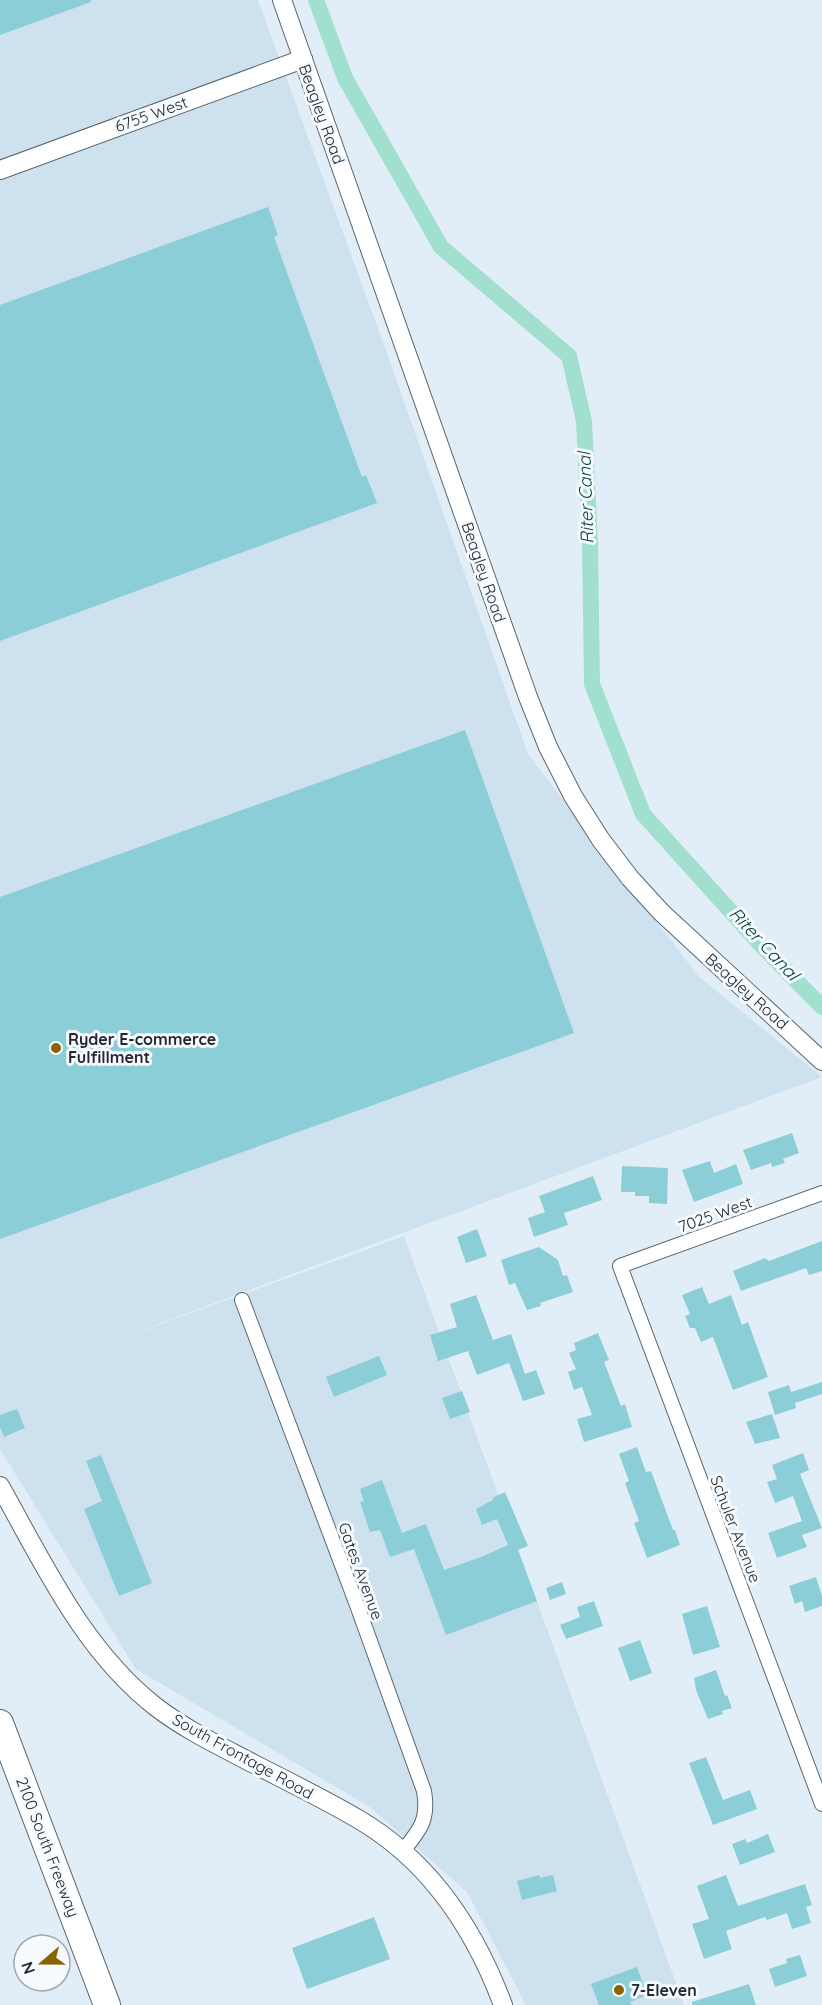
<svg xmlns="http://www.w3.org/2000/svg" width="822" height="2005" font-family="Quicksand,sans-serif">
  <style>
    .built { fill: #cee1ee }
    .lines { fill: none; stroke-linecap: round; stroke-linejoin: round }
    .canal { stroke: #a1e0cf; stroke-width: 16 }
    .building { fill: #8cced7 }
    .minor-casing { stroke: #5b666e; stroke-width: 16 }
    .tertiary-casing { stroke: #5b666e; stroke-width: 20 }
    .motorway-casing { stroke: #5b666e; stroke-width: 28 }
    .minor { stroke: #fff; stroke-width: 14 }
    .tertiary { stroke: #fff; stroke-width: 18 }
    .motorway { stroke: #fff; stroke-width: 26 }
    .poi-dot { fill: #896402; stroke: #f5fafe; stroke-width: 2 }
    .labels { text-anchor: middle; stroke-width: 6; stroke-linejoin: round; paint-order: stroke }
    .street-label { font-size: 16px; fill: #24282c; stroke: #f5fafe }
    .poi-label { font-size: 16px; font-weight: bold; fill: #24282c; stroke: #f5fafe; text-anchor: start }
    .water-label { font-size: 18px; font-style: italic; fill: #0d4438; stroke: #f5fafe }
  </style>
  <rect width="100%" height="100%" fill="#e2eef7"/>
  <!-- built -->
  <path class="built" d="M0 0H258L388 356 528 754 699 977 822 1077 91 1349 404 1236 684 2005H526L467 1892 370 1807 136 1669 0 1449Z"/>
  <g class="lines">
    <!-- canal -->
    <path class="canal" d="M316 0 345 78 441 247 569 356 584 421 590 543 592 684 643 814 761 945 822 1007"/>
  </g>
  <!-- building -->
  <g class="building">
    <path d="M0 0H91V2L0 35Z"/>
    <path d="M268 207 278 235 274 237 362 477 366 475 377 503 0 641V305Z"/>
    <path d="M465 730 574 1033 0 1239V897Z"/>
    <path d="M792 1133 799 1153 783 1159 785 1163 772 1167 771 1163 751 1170 743 1150Z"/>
    <path d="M710 1161 714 1173 736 1164 743 1184 694 1202 682 1170Z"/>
    <path d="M622 1166 668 1168 667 1204 649 1203V1196H635V1192H621Z"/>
    <path d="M593 1176 602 1200 564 1213 568 1225 534 1237 528 1218 545 1212 539 1196Z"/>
    <path d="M477 1229 487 1256 466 1263 457 1237Z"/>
    <path d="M822 1241V1271L809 1275 806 1268 741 1291 733 1271 765 1258 769 1261Z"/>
    <path d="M539 1247 558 1260 563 1276 567 1275 573 1292 540 1303 541 1306 527 1310 515 1283 509 1285 501 1260Z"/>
    <path d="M702 1287 709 1304 731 1295 742 1325 748 1322 768 1377 733 1390 713 1337 701 1342 695 1328H690L685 1316 690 1314 682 1295Z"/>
    <path d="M476 1295 493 1340 511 1334 525 1374 536 1370 545 1394 523 1401 509 1363 477 1375 468 1351 438 1361 430 1335 457 1327 450 1304Z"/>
    <path d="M598 1333 609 1360 604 1362 621 1406 625 1404 632 1427 584 1442 577 1419 592 1415 582 1387 574 1390 568 1372 576 1369 569 1353 576 1350 574 1343Z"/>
    <path d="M379 1356 387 1375 334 1397 326 1377Z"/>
    <path d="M822 1382V1394L795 1403 796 1408 775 1415 768 1392 789 1385 791 1392Z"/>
    <path d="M462 1391 470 1412 450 1419 442 1398Z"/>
    <path d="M17 1409 25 1428 4 1437 0 1427V1415Z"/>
    <path d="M772 1414 780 1438 755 1444 746 1422Z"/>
    <path d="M637 1447 646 1472 651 1471 673 1530H675L680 1545 647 1558 634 1523 639 1521 625 1483 629 1481 619 1454Z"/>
    <path d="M803 1453 809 1470 800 1474 822 1528 802 1535 807 1547 777 1558 768 1533 802 1521 793 1496 775 1503 767 1482 777 1479 772 1465Z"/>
    <path d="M101 1455 152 1583 119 1596 84 1509 102 1501 86 1461Z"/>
    <path d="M382 1480 402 1533 426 1524 444 1570 481 1557 508 1545 497 1519 482 1525 476 1509 493 1500 492 1498 505 1492 528 1546 518 1550 537 1601 446 1635 414 1549 390 1557 380 1530 370 1532 360 1502 364 1501 360 1489Z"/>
    <path d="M816 1577 822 1596V1606L805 1612 802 1601 795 1604 789 1586Z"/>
    <path d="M562 1582 566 1594 550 1600 546 1588Z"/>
    <path d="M594 1601 603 1626 566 1639 560 1625 580 1617 577 1607Z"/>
    <path d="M707 1606 720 1647 693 1655 682 1614Z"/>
    <path d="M640 1640 652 1673 630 1681 618 1648Z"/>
    <path d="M716 1670 725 1696 727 1695 732 1708 722 1711 723 1714 708 1719 696 1690 694 1678Z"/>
    <path d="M706 1757 723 1800 750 1790 757 1809 713 1825 689 1763Z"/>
    <path d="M768 1834 775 1852 740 1865 732 1844 745 1839 747 1843Z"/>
    <path d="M539 1875 540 1878 553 1875 557 1891 522 1900 517 1881Z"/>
    <path d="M726 1875 738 1906 805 1884 812 1905 806 1907 811 1923 792 1929 787 1913 767 1920 765 1917 726 1931 732 1949 704 1959 692 1924 709 1919 697 1886Z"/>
    <path d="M374 1917 390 1959 307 1989 292 1948Z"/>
    <path d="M800 1955 807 1976 775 1987 769 1969 787 1963 786 1959Z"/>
    <path d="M637 1967 647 1995 630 2002 632 2005H599L591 1984Z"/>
    <path d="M749 1984 756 2005H692V2002Z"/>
  </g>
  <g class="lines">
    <defs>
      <g id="minor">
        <path d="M822 1193 620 1266 822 1804"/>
        <path d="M242 1300 357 1605 424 1791C429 1820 420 1830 402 1852"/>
      </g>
      <g id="tertiary">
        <path d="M282 0 528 697 548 747 573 796 601 840 630 878 661 912 822 1061"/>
        <path d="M0 170 303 59"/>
        <path d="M0 1486C44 1564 83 1650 156 1707 186 1730 220 1746 254 1764 289 1782 324 1799 358 1819 430 1861 475 1930 503 2005"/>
      </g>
      <path id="motorway" d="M0 1723 107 2005"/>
    </defs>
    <!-- minor casing -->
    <use href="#minor" class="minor-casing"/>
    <!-- tertiary casing -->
    <use href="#tertiary" class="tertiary-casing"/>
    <!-- motorway casing -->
    <use href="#motorway" class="motorway-casing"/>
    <!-- minor -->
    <use href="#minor" class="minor"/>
    <!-- tertiary -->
    <use href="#tertiary" class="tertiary"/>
    <!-- motorway -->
    <use href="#motorway" class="motorway"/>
  </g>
  <!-- markers -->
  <g class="poi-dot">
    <circle cx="56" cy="1048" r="6"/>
    <circle cx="619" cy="1990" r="6"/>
  </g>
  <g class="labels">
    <!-- street labels -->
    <g class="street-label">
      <text transform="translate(151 114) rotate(-20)" y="6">6755 West</text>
      <text transform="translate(322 114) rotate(70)" y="6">Beagley Road</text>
      <text transform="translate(484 572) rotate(71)" y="6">Beagley Road</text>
      <text transform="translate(747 991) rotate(42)" y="6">Beagley Road</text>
      <text transform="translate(715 1214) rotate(-20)" y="6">7025 West</text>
      <text transform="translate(736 1529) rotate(69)" y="6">Schuler Avenue</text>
      <text transform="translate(361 1571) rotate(70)" y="6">Gates Avenue</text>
      <text transform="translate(243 1756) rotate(29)" y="6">South Frontage Road</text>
      <text transform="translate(48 1847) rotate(69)" y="6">2100 South Freeway</text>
    </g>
    <!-- poi labels -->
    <g class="poi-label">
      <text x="68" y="1045">Ryder E-commerce<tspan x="68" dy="18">Fulfillment</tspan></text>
      <text x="631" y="1996">7-Eleven</text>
    </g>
    <!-- water labels -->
    <g class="water-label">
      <text transform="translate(586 498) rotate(-92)" y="6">Riter Canal</text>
      <text transform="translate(764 944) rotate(47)" y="6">Riter Canal</text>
    </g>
  </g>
  <!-- north arrow -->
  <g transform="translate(42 1963) rotate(250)"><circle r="28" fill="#f5fafe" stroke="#a1a6aa" stroke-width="1.5"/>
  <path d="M0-4.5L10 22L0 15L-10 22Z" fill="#896402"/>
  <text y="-9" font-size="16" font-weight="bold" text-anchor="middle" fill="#24282c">N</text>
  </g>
</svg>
